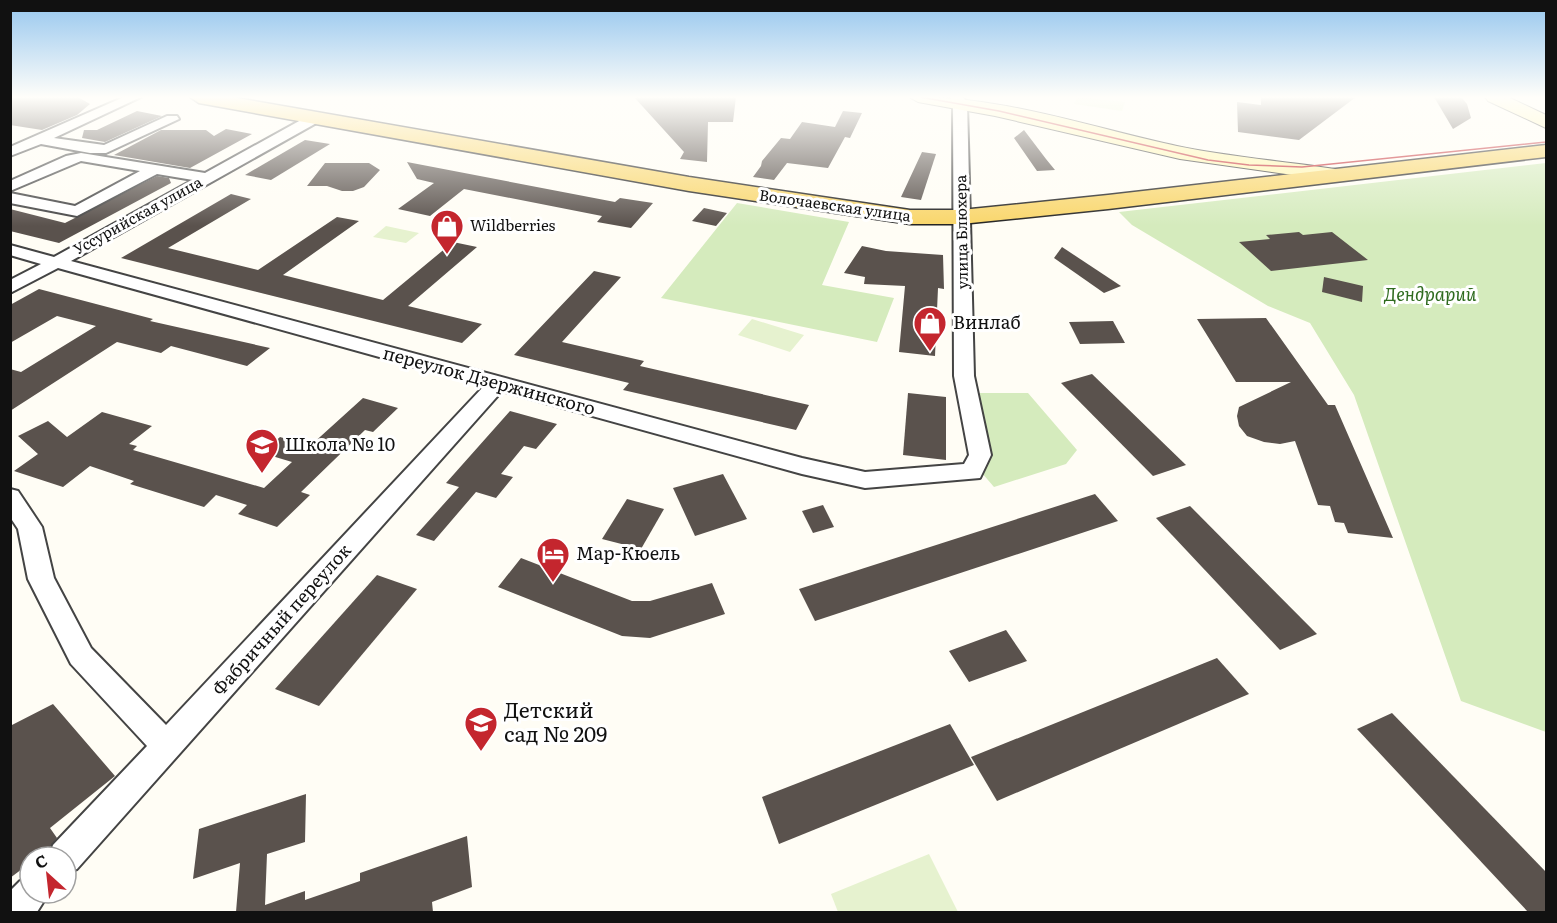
<svg xmlns="http://www.w3.org/2000/svg" width="1557" height="923" font-family="Literata,serif">
  <style>
    .green { fill: #d5ebbd }
    .pitch { fill: #e6f2cf }
    .building { fill: #5a524d }
    .lines { fill: none; stroke-linecap: round; stroke-linejoin: round }
    .street-casing { stroke: #444; stroke-width: 4 }
    .secondary-casing { stroke: #333; stroke-width: 2 }
    .primary-casing { stroke: #222; stroke-width: 3 }
    .street { fill: #fff; fill-rule: evenodd }
    .secondary { fill: #fff6b0; fill-rule: evenodd }
    .primary { fill: #f9d66b; fill-rule: evenodd }
    .tram { stroke: #c4262e; stroke-width: 1.5 }
    .labels { text-anchor: middle; stroke-width: 6; stroke-linejoin: round; paint-order: stroke }
    .far-street-label { font-size: 15px; fill: #111; stroke: #fff }
    .far-poi-label { font-size: 15px; fill: #111; stroke: #fff; text-anchor: start }
    .park-label { font-size: 18px; font-style: italic; fill: #2f6b1f; stroke: #fff }
    .poi-label { font-size: 18px; fill: #111; stroke: #fff; text-anchor: start }
    .street-label { font-size: 18px; fill: #111; stroke: #fff }
    .near-poi-label { font-size: 21px; fill: #111; stroke: #fff; text-anchor: start }
  </style>
  <rect width="100%" height="100%" fill="#fffdf5"/>
  <!-- green -->
  <g class="green">
    <path d="M1546 163V732L1461 701 1354 395 1310 323 1268 306 1132 225 1119 212Z"/>
    <path d="M737 203 849 222 822 285 894 298 877 342 661 298Z"/>
    <path d="M974 393H1028L1077 450 1066 464 994 487 975 465Z"/>
  </g>
  <!-- pitch -->
  <g class="pitch">
    <path d="M1077 97 1125 102 1122 111 1074 104Z"/>
    <path d="M386 226 419 233 406 243 373 237Z"/>
    <path d="M752 319 804 335 790 352 738 335Z"/>
    <path d="M929 854 958 912H838L831 894Z"/>
  </g>
  <!-- building -->
  <g class="building">
    <path d="M10 97H78L90 104 77 115 42 130 10 125Z"/>
    <path d="M634 97H736L733 122H708L707 162 680 159 684 152Z"/>
    <path d="M1261 97H1356L1299 140 1238 132 1237 102 1261 105Z"/>
    <path d="M1434 97H1461L1467 104 1471 118 1453 129Z"/>
    <path d="M137 111 162 116 105 142 82 138 84 130H97Z"/>
    <path d="M843 111 862 113 850 138 845 137 828 168 787 163 774 180 753 177 761 166 762 161 781 138 790 139 802 122 835 127Z"/>
    <path d="M226 129 252 134 190 168 114 155 161 130H206L214 136Z"/>
    <path d="M1024 130 1046 159 1055 170 1037 171 1014 138Z"/>
    <path d="M305 140 330 144 271 180 245 175Z"/>
    <path d="M922 152 936 154 921 200 901 197Z"/>
    <path d="M407 162 615 202 620 198 653 203 631 228 597 222 602 216 464 189 430 216 398 209 434 183 417 179Z"/>
    <path d="M325 163H369L380 170 364 187 353 191H342L327 186H307Z"/>
    <path d="M157 176 169 178 171 183 59 243 10 231V209L65 223Z"/>
    <path d="M231 194 251 199 168 248 258 270 337 217 359 221 283 275 383 300 453 242 477 247 408 306 482 324 462 343 121 258Z"/>
    <path d="M704 208 727 213 716 226 692 221Z"/>
    <path d="M1299 232 1303 235 1332 232 1368 260 1271 271 1239 242 1270 239 1266 235Z"/>
    <path d="M862 246 886 251 943 255 944 289 938 288 935 356 899 352 905 286 864 284 865 277 844 273Z"/>
    <path d="M1062 247 1121 286 1104 293 1054 258Z"/>
    <path d="M594 271 621 277 562 342 644 361 640 366 809 405 796 430 623 390 629 383 514 355Z"/>
    <path d="M1324 277 1363 286 1362 302 1322 292Z"/>
    <path d="M39 289 153 319 150 321 270 348 247 366 171 346 161 353 117 342 10 411V369L21 372 96 326 57 316 10 343V305Z"/>
    <path d="M1266 318 1328 405H1335L1393 538 1348 533 1344 523 1335 522 1330 506 1318 505 1295 441 1280 444 1264 442 1247 436 1239 426 1237 416 1239 407 1291 382H1236L1197 319Z"/>
    <path d="M1113 321 1125 343 1080 344 1069 322Z"/>
    <path d="M1092 374 1186 465 1153 476 1061 383Z"/>
    <path d="M908 393 946 397V460L903 455Z"/>
    <path d="M363 398 398 408 373 432 365 430 301 492 310 495 277 527 238 514 247 505 216 495 204 507 130 484 134 481 90 466 63 487 14 471 38 454 18 436 48 421 67 437 102 412 152 426 129 444 137 446 133 450 264 488 292 462 262 453 280 437 310 446Z"/>
    <path d="M510 411 557 424 536 449 524 446 501 474 513 477 496 498 476 492 434 541 416 535 459 487 446 483Z"/>
    <path d="M723 474 747 519 695 536 673 488Z"/>
    <path d="M1095 494 1118 521 815 621 799 589Z"/>
    <path d="M627 499 664 509 641 549 602 539Z"/>
    <path d="M823 505 834 527 813 533 802 511Z"/>
    <path d="M1190 506 1317 634 1280 650 1156 518Z"/>
    <path d="M521 558 632 601H650L712 583 725 614 650 638 622 636 498 587Z"/>
    <path d="M377 575 417 589 319 706 275 689Z"/>
    <path d="M1006 630 1027 661 969 682 949 651Z"/>
    <path d="M1217 658 1249 694 997 801 971 757Z"/>
    <path d="M53 704 115 776 50 828 57 838 50 847 37 857H30V863L10 878V726Z"/>
    <path d="M1392 713 1546 872V912H1528L1357 729Z"/>
    <path d="M950 724 974 765 779 844 762 797Z"/>
    <path d="M306 794 305 842 267 854 265 905 305 891V900L360 881V873L467 836 472 887 432 902 433 912H236L240 863 193 879 199 829Z"/>
  </g>
  <g class="lines">
    <defs>
      <g id="street">
        <path d="M124 97H141L54 138 104 145 167 116H177L179 119 106 153H90L41 144 10 156V147Z"/>
        <path d="M951 97H963L967 103 974 376 991 455 980 478 865 488 802 474 502 391 77 869 66 873V857H49L53 845 147 746 71 664 28 579 18 529 10 517V489L18 491 42 527 54 578 91 648 166 725 484 386 58 268 10 293V280L41 264 10 255V245L54 257 193 180 157 174 77 216 10 203V193L75 206 140 171 81 161 10 191V181L66 156 81 153 205 173 310 115H320V121L71 261 802 458 865 472 964 464 969 455 954 376 953 103Z"/>
        <path d="M30 877V893H49L37 912H10V891L20 881Z"/>
      </g>
      <g id="secondary">
        <path d="M909 97C999 95 1089 127 1177 146 1229 157 1283 161 1335 169L1342 171 1345 175 1342 179 1335 181 1180 159 995 116 918 102Z"/>
        <path d="M1485 97H1508L1546 115V128L1488 101Z"/>
      </g>
      <path id="primary" d="M190 97H231L689 177 910 210H961L1108 195 1546 145V157L1108 209 961 224H910L689 191 199 103Z"/>
    </defs>
    <!-- street casing -->
    <use href="#street" class="street-casing"/>
    <!-- secondary casing -->
    <use href="#secondary" class="secondary-casing"/>
    <!-- primary casing -->
    <use href="#primary" class="primary-casing"/>
    <!-- street -->
    <use href="#street" class="street"/>
    <!-- secondary -->
    <use href="#secondary" class="secondary"/>
    <!-- primary -->
    <use href="#primary" class="primary"/>
    <!-- tram -->
    <path class="tram" d="M920 97 999 111 1208 160 1249 165 1302 167 1546 142"/>
  </g>
  <!-- sky -->
  <linearGradient id="sky" x2="0" y2="1"><stop stop-color="#95c6ee"/><stop offset="0.43" stop-color="#fffefa"/><stop offset="1" stop-color="#fffefa" stop-opacity="0"/></linearGradient>
  <rect width="1557" height="226" fill="url(#sky)"/>
  <!-- icons -->
  <defs>
    <symbol id="shop-pin" viewBox="-11 -11 22 30"><path d="M0 17L-7.5 6A9.5 9.5 0 1 1 7.5 6Z" fill="#c4262e" stroke="#fff"/><path d="M-5-2.5h2.3a2.7 3.5 0 0 1 5.4 0H5L5.5 6h-11ZM-1.5-2.5h3a1.5 2.3 0 0 0-3 0Z" fill="#fff"/></symbol>
    <symbol id="school-pin" viewBox="-11 -11 22 30"><path d="M0 17L-7.5 6A9.5 9.5 0 1 1 7.5 6Z" fill="#c4262e" stroke="#fff"/><path d="M0-5L7-2L0 1L-7-2ZM-4 1L0 2.5L4 1V4Q0 6-4 4Z" fill="#fff"/></symbol>
    <symbol id="hotel-pin" viewBox="-11 -11 22 30"><path d="M0 17L-7.5 6A9.5 9.5 0 1 1 7.5 6Z" fill="#c4262e" stroke="#fff"/><path d="M-6-4.5h1.5V1H6V5H4.5V3h-9V5H-6ZM-4 0a1.8 1.8 0 1 1 3.6 0ZM.5 0V-2.5h3Q6-2.5 6 0Z" fill="#fff"/></symbol>
  </defs>
  <g fill-rule="evenodd">
    <use href="#shop-pin" x="428" y="207" width="38" height="52"/>
    <use href="#shop-pin" x="911" y="304" width="38" height="52"/>
    <use href="#school-pin" x="243" y="426" width="38" height="52"/>
    <use href="#hotel-pin" x="534" y="535" width="38" height="52"/>
    <use href="#school-pin" x="462" y="704" width="38" height="52"/>
  </g>
  <g class="labels">
    <!-- far-street labels -->
    <g class="far-street-label">
      <text transform="translate(835 206) rotate(8)" y="5">Волочаевская улица</text>
      <text transform="translate(138 216) rotate(-29)" y="5">Уссурийская улица</text>
      <text transform="translate(962 232) rotate(-91)" y="5">улица Блюхера</text>
    </g>
    <!-- far-poi labels -->
    <g class="far-poi-label">
      <text x="470" y="231">Wildberries</text>
    </g>
    <!-- park labels -->
    <g class="park-label">
      <text x="1430" y="301">Дендрарий</text>
    </g>
    <!-- poi labels -->
    <g class="poi-label">
      <text x="953" y="329">Винлаб</text>
      <text x="285" y="451">Школа № 10</text>
      <text x="576" y="560">Мар-Кюель</text>
    </g>
    <!-- street labels -->
    <g class="street-label">
      <text transform="translate(489 381) rotate(15)" y="6">переулок Дзержинского</text>
      <text transform="translate(282 620) rotate(-48)" y="6">Фабричный переулок</text>
    </g>
    <!-- near-poi labels -->
    <g class="near-poi-label">
      <text x="504" y="718">Детский<tspan x="504" dy="24">сад № 209</tspan></text>
    </g>
  </g>
  <!-- border -->
  <rect width="1557" height="923" fill="none" stroke="#111111" stroke-width="24"/>
  <!-- north arrow -->
  <g transform="translate(48 875) rotate(333)"><circle r="28" fill="#ffffff" stroke="#a0a0a0" stroke-width="1.5"/>
  <path d="M0-4.5L10 22L0 15L-10 22Z" fill="#c4262e"/>
  <text y="-9" font-size="16" font-weight="bold" text-anchor="middle" fill="#111111">С</text>
  </g>
</svg>
